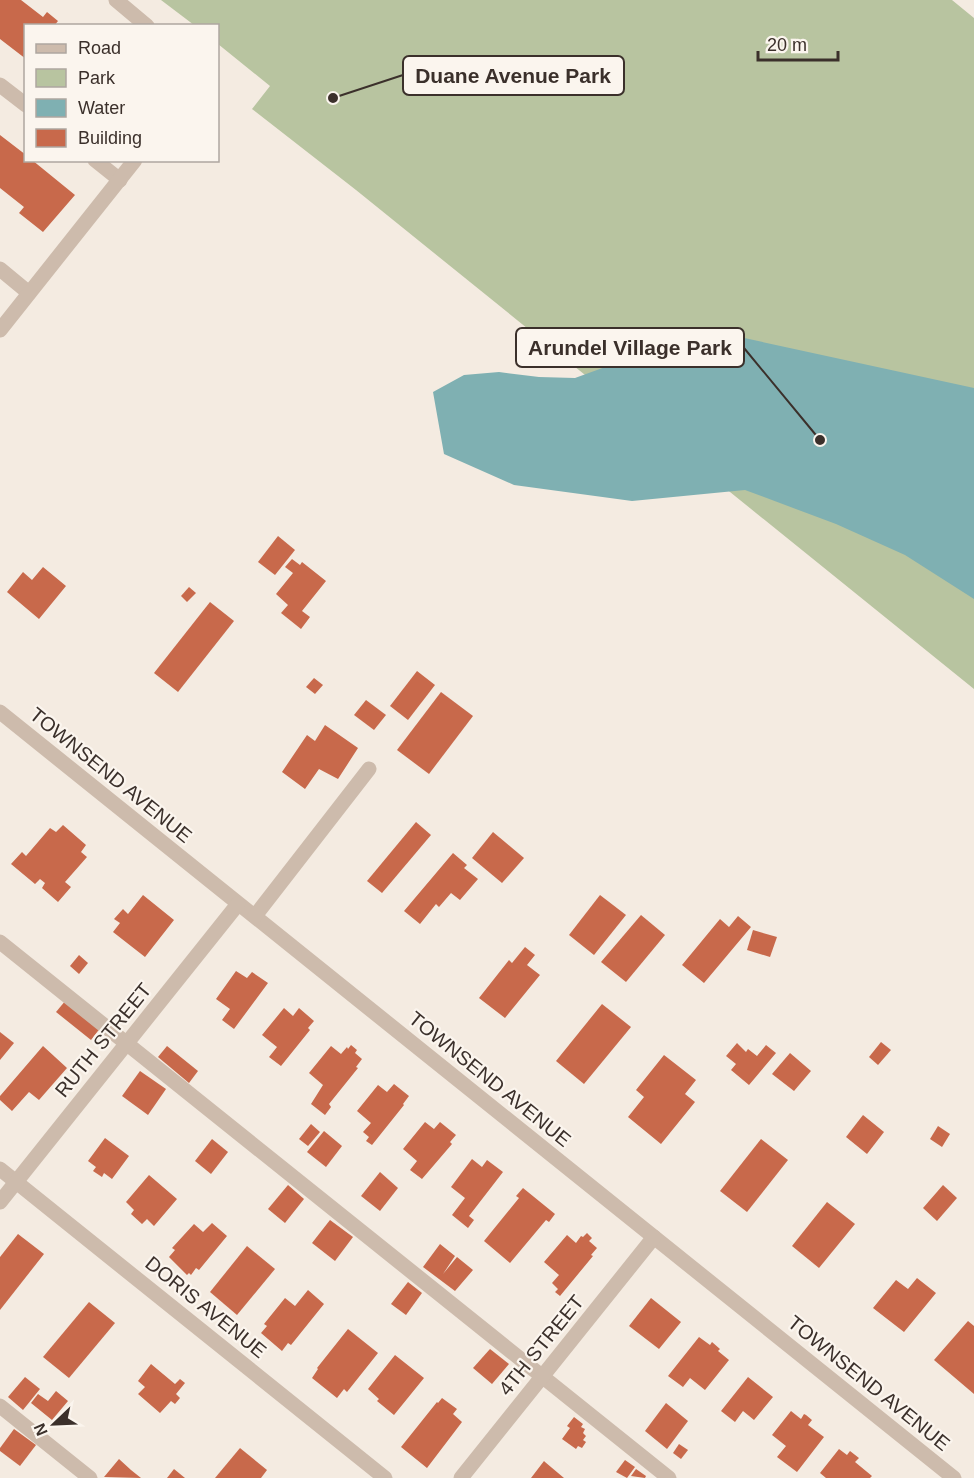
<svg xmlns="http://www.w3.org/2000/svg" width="974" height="1478" font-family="Helvetica,sans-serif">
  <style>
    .green { fill: #b8c4a0 }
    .water { fill: #7fb0b2 }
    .building { fill: #c8694b }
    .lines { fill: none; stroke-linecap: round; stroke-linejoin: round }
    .minor { stroke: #cdbbac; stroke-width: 15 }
    .labels { text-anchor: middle; stroke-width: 4.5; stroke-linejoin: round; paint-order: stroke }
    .street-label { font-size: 20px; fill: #3b302b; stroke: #fbf5ee }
    .leader { fill: none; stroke: #3b302b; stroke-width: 2 }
    .callout-dot { fill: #3b302b; stroke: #fbf5ee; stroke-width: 2 }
    .callout { fill: #fbf5ee; stroke: #3b302b; stroke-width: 2 }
    .callout-label { font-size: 21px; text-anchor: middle; font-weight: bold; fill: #3b302b }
  </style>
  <rect width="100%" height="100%" fill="#f4ebe1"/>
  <!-- green -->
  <path class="green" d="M161 0H952L974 18V689L356 190 252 109 270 86 218 44V26L194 25Z"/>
  <!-- water -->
  <path class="water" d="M698 328 974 388V599L905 555 836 524 745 490 632 501 514 485 444 454 433 392 464 375 499 372 539 377 575 378 608 366 659 342Z"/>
  <!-- building -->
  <g class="building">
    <path d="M0 0H21L43 17 47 12 58 21 54 26H26V59L0 39Z"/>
    <path d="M0 135 26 155V160H32L75 195 43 232 19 213 24 207 0 188Z"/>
    <path d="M278 536 295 550 275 575 258 562Z"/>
    <path d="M292 559 300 565 302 562 326 581 302 611 310 617 301 629 281 613 288 605 276 594 293 573 285 567Z"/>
    <path d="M43 567 66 586 39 619 7 592 23 572 32 580Z"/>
    <path d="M189 587 196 593 187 602 181 596Z"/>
    <path d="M210 602 234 621 178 692 154 673Z"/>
    <path d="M417 671 435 685 408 720 390 706Z"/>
    <path d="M314 678 323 685 315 694 306 687Z"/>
    <path d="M441 692 473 716 429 774 397 750Z"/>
    <path d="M366 700 386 715 374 730 354 715Z"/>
    <path d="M325 725 358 748 338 779 319 769 305 789 282 772 307 735 315 741Z"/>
    <path d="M416 822 431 835 382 893 367 881Z"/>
    <path d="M63 825 86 845 81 852 87 857 65 882 71 887 58 902 42 888 45 883 40 879 35 884 11 864 22 852 26 856 50 828 56 832Z"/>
    <path d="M493 832 524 858 502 883 472 858Z"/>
    <path d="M453 853 467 865 464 868 478 879 460 900 451 893 439 907 436 904 420 924 404 911Z"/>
    <path d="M143 895 174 920 145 957 113 932 120 923 114 919 123 909 128 914Z"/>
    <path d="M600 895 626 915 594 955 569 935Z"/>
    <path d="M641 915 665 935 626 982 601 962Z"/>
    <path d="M738 916 751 927 704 983 682 965 720 919 729 927Z"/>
    <path d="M753 930 777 937 770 957 747 950Z"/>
    <path d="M525 947 535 955 527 965 540 975 505 1018 479 998 509 960 512 963Z"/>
    <path d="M79 955 88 963 79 974 70 966Z"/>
    <path d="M236 971 247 978 252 972 268 983 234 1029 222 1020 230 1009 216 999Z"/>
    <path d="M66 1000 101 1027 91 1040 56 1012Z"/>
    <path d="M602 1004 631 1027 584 1084 556 1061Z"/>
    <path d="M284 1008 293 1016 299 1008 314 1021 308 1028 310 1030 281 1066 269 1057 277 1047 262 1035Z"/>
    <path d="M0 1032 14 1043 0 1060Z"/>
    <path d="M881 1042 891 1050 878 1065 869 1057Z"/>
    <path d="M737 1043 746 1052 748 1049 757 1056 766 1045 776 1053 749 1085 731 1070 736 1064 726 1056Z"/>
    <path d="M351 1045 357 1050 355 1053 362 1059 356 1067 358 1068 329 1104 331 1107 325 1115 311 1104 323 1085 309 1073 331 1046 341 1054 347 1047 348 1049Z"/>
    <path d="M43 1046 67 1068 39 1100 29 1092 12 1111 0 1100V1096Z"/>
    <path d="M167 1046 198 1071 189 1083 158 1057Z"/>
    <path d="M790 1053 811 1071 794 1091 772 1074Z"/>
    <path d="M664 1055 696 1080 685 1094 695 1102 661 1144 628 1117 644 1097 636 1090Z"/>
    <path d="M140 1071 166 1089 148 1115 122 1096Z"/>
    <path d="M394 1084 409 1096 403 1104 404 1105 372 1145 366 1141 369 1137 363 1132 371 1123 357 1111 378 1085 387 1092Z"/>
    <path d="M863 1115 884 1132 867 1154 846 1137Z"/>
    <path d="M425 1122 434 1129 440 1122 456 1135 450 1142 452 1144 422 1179 410 1170 417 1161 403 1149Z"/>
    <path d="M311 1124 320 1132 308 1146 299 1139Z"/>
    <path d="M938 1126 950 1134 942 1147 930 1139Z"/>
    <path d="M324 1131 342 1146 326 1167 307 1152Z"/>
    <path d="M105 1138 129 1156 112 1179 104 1173 102 1177 93 1171 96 1167 88 1161Z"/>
    <path d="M212 1139 228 1152 211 1174 195 1161Z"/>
    <path d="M761 1139 788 1160 747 1212 720 1191Z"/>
    <path d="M472 1159 482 1167 487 1160 503 1172 469 1216 474 1220 468 1228 452 1215 465 1198 451 1187Z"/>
    <path d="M380 1172 398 1188 380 1211 361 1196Z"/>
    <path d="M149 1175 177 1199 154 1226 147 1219 142 1224 131 1214 134 1210 126 1202Z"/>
    <path d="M288 1185 304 1199 285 1223 268 1209Z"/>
    <path d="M943 1185 957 1198 937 1221 923 1208Z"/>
    <path d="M523 1188 555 1214 549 1222 546 1220 510 1263 484 1241 519 1198 516 1196Z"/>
    <path d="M827 1202 855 1224 819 1268 792 1246Z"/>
    <path d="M330 1220 353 1237 335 1261 312 1243Z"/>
    <path d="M212 1223 227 1236 199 1270 196 1268 191 1275 189 1273 187 1275 169 1257 175 1250 172 1248 194 1224 203 1232Z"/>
    <path d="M587 1233 592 1238 589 1241 597 1248 591 1255 593 1256 560 1296 555 1292 558 1289 552 1283 559 1275 544 1262 567 1235 576 1243 581 1236 583 1237Z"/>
    <path d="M18 1234 44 1254 0 1310V1257Z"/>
    <path d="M440 1244 455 1256 443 1274 457 1257 473 1270 455 1291 423 1267Z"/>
    <path d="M247 1246 275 1269 237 1315 210 1292Z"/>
    <path d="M917 1278 936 1293 904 1332 873 1308 896 1280 908 1289Z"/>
    <path d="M408 1282 422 1293 406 1315 391 1304Z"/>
    <path d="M308 1290 324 1304 291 1345 288 1343 282 1351 261 1333 267 1326 264 1324 285 1298 295 1306Z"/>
    <path d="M651 1298 681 1322 659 1349 629 1326Z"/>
    <path d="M89 1302 115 1323 69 1378 43 1357Z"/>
    <path d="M968 1321 974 1326V1394L934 1360Z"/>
    <path d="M348 1329 378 1353 347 1392 344 1389 337 1398 312 1378 318 1369 317 1368Z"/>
    <path d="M699 1337 710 1345 712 1342 720 1349 718 1351 729 1360 705 1390 690 1378 683 1387 668 1376Z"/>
    <path d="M490 1349 509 1364 492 1384 473 1368Z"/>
    <path d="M395 1355 424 1378 394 1415 377 1401 379 1399 368 1389Z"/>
    <path d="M151 1364 175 1384 180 1379 185 1383 176 1394 180 1398 175 1404 171 1401 160 1413 138 1394 145 1387 138 1381Z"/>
    <path d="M25 1377 40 1389 23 1410 8 1397Z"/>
    <path d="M748 1377 773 1397 754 1420 743 1411 735 1422 721 1411Z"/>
    <path d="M56 1391 68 1401 52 1420 31 1403 38 1394 48 1401Z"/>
    <path d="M442 1398 457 1409 453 1414 462 1422 427 1468 401 1447 437 1402 438 1403Z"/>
    <path d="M666 1403 688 1421 667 1449 645 1431Z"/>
    <path d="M791 1411 801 1419 804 1414 806 1415 812 1420 808 1425 824 1437 797 1472 777 1457 786 1446 772 1435Z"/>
    <path d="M574 1417 583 1424 581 1427 585 1429 583 1433 586 1436 583 1440 586 1442 582 1448 578 1446 576 1449 562 1439 570 1428 567 1426Z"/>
    <path d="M14 1429 36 1445 20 1466 0 1451V1448Z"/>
    <path d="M679 1444 688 1450 681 1459 673 1453Z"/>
    <path d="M240 1448 267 1470 261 1478H215Z"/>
    <path d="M839 1449 847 1455 850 1451 859 1458 855 1462 872 1476 870 1478H826L820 1473Z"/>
    <path d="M119 1459 131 1470 141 1478 104 1477Z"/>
    <path d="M625 1460 635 1467 627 1478 616 1472Z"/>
    <path d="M544 1461 545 1462 564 1478H531Z"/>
    <path d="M174 1469 185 1478H167Z"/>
    <path d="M636 1469 646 1476 645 1478 631 1476Z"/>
  </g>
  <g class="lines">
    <!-- minor -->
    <g class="minor">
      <path d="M116 0 147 26"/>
      <path d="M0 85 26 105"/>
      <path d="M95 160 120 180"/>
      <path d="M0 269 29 293"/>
      <path d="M0 330 135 160"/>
      <path d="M0 712 954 1478"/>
      <path d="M255 916 369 769"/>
      <path d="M0 942 669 1478"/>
      <path d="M0 1169 385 1478"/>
      <path d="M0 1202 238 904"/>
      <path d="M0 1406 90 1478"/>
      <path d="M461 1478 654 1237"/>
    </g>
  </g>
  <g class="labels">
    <!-- street labels -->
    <g class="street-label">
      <text transform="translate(111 775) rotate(39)" y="7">TOWNSEND AVENUE</text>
      <text transform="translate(103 1040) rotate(-51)" y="7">RUTH STREET</text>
      <text transform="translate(490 1079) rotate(39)" y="7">TOWNSEND AVENUE</text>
      <text transform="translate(206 1307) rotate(39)" y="7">DORIS AVENUE</text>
      <text transform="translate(541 1345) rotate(-51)" y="7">4TH STREET</text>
      <text transform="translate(869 1383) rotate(39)" y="7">TOWNSEND AVENUE</text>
    </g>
  </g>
  <!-- callouts -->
  <path class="leader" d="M333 98L403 75M820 440L744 348"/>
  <g class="callout-dot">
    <circle cx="333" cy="98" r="6"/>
    <circle cx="820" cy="440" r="6"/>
  </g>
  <g class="callout">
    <rect x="403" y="56" width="221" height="39" rx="6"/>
    <rect x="516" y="328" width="228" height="39" rx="6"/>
  </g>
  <g class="callout-label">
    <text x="513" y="83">Duane Avenue Park</text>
    <text x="630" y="355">Arundel Village Park</text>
  </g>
  <!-- legend -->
  <rect x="24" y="24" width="195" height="138" fill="#fbf5ee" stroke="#aea6a0" stroke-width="1.5"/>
  <rect x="36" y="44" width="30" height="9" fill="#cdbbac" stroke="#aea6a0" stroke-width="1.5"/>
  <text x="78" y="54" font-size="18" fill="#3b302b">Road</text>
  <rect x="36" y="69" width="30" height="18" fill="#b8c4a0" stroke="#aea6a0" stroke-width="1.5"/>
  <text x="78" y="84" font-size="18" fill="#3b302b">Park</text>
  <rect x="36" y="99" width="30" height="18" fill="#7fb0b2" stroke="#aea6a0" stroke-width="1.5"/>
  <text x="78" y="114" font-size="18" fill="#3b302b">Water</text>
  <rect x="36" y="129" width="30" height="18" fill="#c8694b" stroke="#aea6a0" stroke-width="1.5"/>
  <text x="78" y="144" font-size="18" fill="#3b302b">Building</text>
  <!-- north arrow -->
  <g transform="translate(54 1424) rotate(247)" stroke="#fbf5ee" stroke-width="4.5" paint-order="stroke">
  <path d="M0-4.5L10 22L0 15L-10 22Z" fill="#3b302b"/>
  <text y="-9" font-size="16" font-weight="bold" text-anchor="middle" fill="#3b302b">N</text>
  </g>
  <!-- scale -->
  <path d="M758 51v9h80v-9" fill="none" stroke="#3b302b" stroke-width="3"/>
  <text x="767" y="51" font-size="18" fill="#3b302b" stroke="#fbf5ee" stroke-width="4.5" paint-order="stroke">20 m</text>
</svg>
